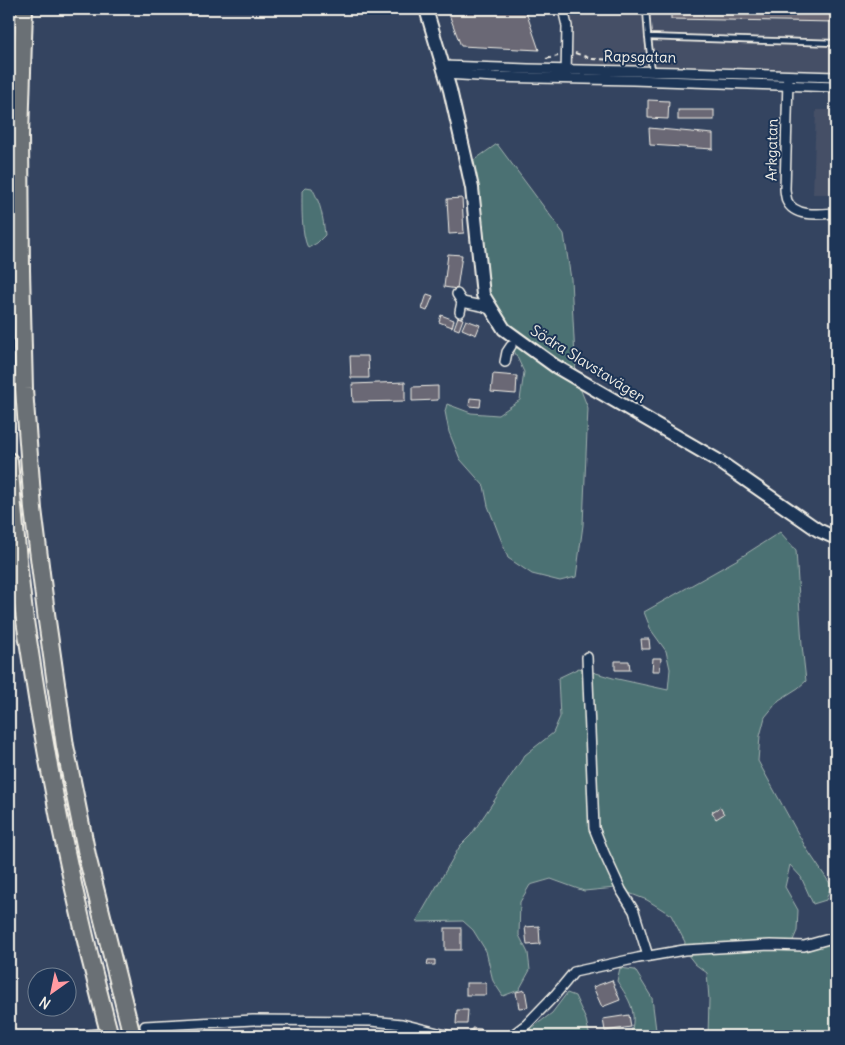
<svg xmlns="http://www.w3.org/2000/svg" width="845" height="1045" font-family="Delius,sans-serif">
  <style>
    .built { fill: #444f66 }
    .green { fill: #4c7173; stroke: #a0b1ae }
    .building { fill: #6b6875; stroke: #f4f1e8 }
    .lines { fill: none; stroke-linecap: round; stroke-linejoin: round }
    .street-tunnel { stroke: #515e74; stroke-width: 9; stroke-dasharray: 9 4.5; stroke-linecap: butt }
    .lane-casing { stroke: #f4f1e8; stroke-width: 8 }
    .street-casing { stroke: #f4f1e8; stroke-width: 12 }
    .secondary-casing { stroke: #f4f1e8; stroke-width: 16 }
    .highway-casing { stroke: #f4f1e8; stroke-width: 20 }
    .path { stroke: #f4f1e8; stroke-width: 2; stroke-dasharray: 5 4; stroke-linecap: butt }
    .lane { stroke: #1d3557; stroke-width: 4.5 }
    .street { stroke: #1d3557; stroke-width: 9 }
    .secondary { stroke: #1d3557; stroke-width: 12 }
    .highway { stroke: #6a7074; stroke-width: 16 }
    .labels { text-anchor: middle; stroke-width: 4; stroke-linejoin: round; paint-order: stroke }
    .street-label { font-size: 15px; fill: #f4f1e8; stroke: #1d3557 }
  </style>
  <rect width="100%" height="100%" fill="#344460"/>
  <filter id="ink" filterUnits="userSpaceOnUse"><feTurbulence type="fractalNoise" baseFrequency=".02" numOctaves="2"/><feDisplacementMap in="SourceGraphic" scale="10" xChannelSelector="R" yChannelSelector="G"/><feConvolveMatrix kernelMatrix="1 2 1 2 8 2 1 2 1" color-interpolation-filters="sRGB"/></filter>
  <g filter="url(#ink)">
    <!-- built -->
    <g class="built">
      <path d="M563 9H836V78L566 70Z"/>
      <path d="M816 110H836V194H813Z"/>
    </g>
    <!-- green -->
    <g class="green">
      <path d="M497 144 564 234 571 279 576 378 588 408 583 525 576 577 560 581 532 574 508 558 488 506 484 486 460 459 449 432 445 411 447 404 471 413 498 415 520 400 524 372 504 329 483 295 467 165Z"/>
      <path d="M306 187 312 188C321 204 323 217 325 235L317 243 308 248C301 233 302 207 302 191Z"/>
      <path d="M780 532 796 550 802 645 806 681 798 688 779 700 765 717 760 736 758 761 806 848 831 885 826 900 813 904 801 877 790 865 785 887 798 910 797 931 791 945 836 937V1036H708L709 999 707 973 695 964 684 950 685 942 671 915 647 900 616 888 584 891 551 879 530 885 520 902 519 935 528 953 530 970 519 990 503 996 493 981 486 951 473 930 463 921 416 922 460 846 471 835 525 755 553 733 560 717 558 678 579 668 613 678 668 690 670 669 666 651 651 630 644 612 738 559Z"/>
      <path d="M620 968 635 970 652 998 656 1030 664 1036H630C638 1012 630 1001 617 981Z"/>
      <path d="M567 993 575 996 586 1020 589 1033 592 1036H521L552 1013Z"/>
    </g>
    <!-- building -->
    <g class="building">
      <path d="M447 9H525L539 50 461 46Z"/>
      <path d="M671 9H836V22L671 19Z"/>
      <path d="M648 100 669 101 668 119 648 118Z"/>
      <rect x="678" y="110" width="36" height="10"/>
      <path d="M649 128 713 134V149L650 145Z"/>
      <path d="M462 198 464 233 449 234 447 199Z"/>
      <path d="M448 254 462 255 457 289 444 287Z"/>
      <path d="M427 294 433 296 427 311 422 309Z"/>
      <path d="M441 315 454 320 452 327 439 322Z"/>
      <path d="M458 317 463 319 459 330 454 328Z"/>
      <path d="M466 320 480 325 476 335 462 329Z"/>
      <path d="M350 356H368L369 378H351Z"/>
      <path d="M493 374 517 376 516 394 491 392Z"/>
      <path d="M405 382V401L353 402 352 384Z"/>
      <path d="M438 386V400L412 401V387Z"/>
      <path d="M470 398 481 399 480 407 469 406Z"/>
      <path d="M641 639H649L650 649H642Z"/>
      <path d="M653 658H661L660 671H652Z"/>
      <path d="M615 661H629L630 670H615Z"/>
      <path d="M720 807 724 814 716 819 712 812Z"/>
      <path d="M539 926 540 944 527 945 525 927Z"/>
      <rect x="445" y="928" width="16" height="22"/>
      <path d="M428 960H435V965H427Z"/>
      <path d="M612 980 620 1000 602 1007 593 987Z"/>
      <rect x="466" y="983" width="20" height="12"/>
      <path d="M525 990 528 1007 519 1008 516 992Z"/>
      <path d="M457 1010H468L467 1024H456Z"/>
      <path d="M629 1015 631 1027 605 1031 603 1019Z"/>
      <path d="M472 1028 481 1029 480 1035H472Z"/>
    </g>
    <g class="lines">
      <!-- street-tunnel -->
      <path class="street-tunnel" d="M105 1032 145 1026"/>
      <defs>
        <g id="lane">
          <path d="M646 9 648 37 836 43"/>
          <path d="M648 37 652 71"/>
        </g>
        <g id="street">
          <path d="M563 9 567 26 566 76"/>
          <path d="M443 66 528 69 682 72 836 77"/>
          <path d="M445 74 495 77 633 80 836 87"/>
          <path d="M788 80 785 188C785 192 786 197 787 201 795 218 821 214 836 213"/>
          <path d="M457 294 462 302 460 312"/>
          <path d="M462 302 482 306 492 310"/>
          <path d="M505 362 507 352 511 346"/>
          <path d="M587 657 594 828 604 853 621 890 634 911 648 956"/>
          <path d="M145 1026 253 1020 371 1021 402 1024 450 1036"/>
          <path d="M79 1036 97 1034"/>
          <path d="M511 1036 527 1024 555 995 574 972 638 958 684 950 770 945 804 946 836 937"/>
        </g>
        <path id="secondary" d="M426 9 450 90 467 165 472 188 483 295 504 329 555 366 717 460 818 530 836 538"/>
        <g id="highway">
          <path d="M24 9 20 135 21 270 24 389 33 509 47 621 65 746 88 860 132 1036"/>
          <path d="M9 461C14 517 18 572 26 627 46 765 74 902 110 1036"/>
        </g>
      </defs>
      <!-- lane casing -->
      <use href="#lane" class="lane-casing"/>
      <!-- street casing -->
      <use href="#street" class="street-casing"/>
      <!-- secondary casing -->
      <use href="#secondary" class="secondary-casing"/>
      <!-- highway casing -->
      <use href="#highway" class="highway-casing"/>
      <!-- path -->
      <g class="path">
        <path d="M575 53 592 59 644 61"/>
        <path d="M546 59 558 56"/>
      </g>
      <!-- lane -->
      <use href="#lane" class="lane"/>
      <!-- street -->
      <use href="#street" class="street"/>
      <!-- secondary -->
      <use href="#secondary" class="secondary"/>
      <!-- highway -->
      <use href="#highway" class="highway"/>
    </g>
  </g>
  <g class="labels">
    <!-- street labels -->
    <g class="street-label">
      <text transform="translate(640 57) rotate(1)" y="5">Rapsgatan</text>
      <text transform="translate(772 150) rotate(-89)" y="5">Arkgatan</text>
      <text transform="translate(588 364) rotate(32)" y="5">Södra Slavstavägen</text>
    </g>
  </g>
  <!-- margin -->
  <rect width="845" height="1045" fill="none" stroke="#1d3557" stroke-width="30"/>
  <rect x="15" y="15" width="815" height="1015" fill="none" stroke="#f4f1e8" stroke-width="2" filter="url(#ink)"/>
  <!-- north arrow -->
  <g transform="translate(52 992) rotate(213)"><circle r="24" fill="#1d3557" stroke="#738091"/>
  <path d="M0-4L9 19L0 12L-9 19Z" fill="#ff9aa2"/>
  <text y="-8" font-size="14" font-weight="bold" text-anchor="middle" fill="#f4f1e8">N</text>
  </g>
</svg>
